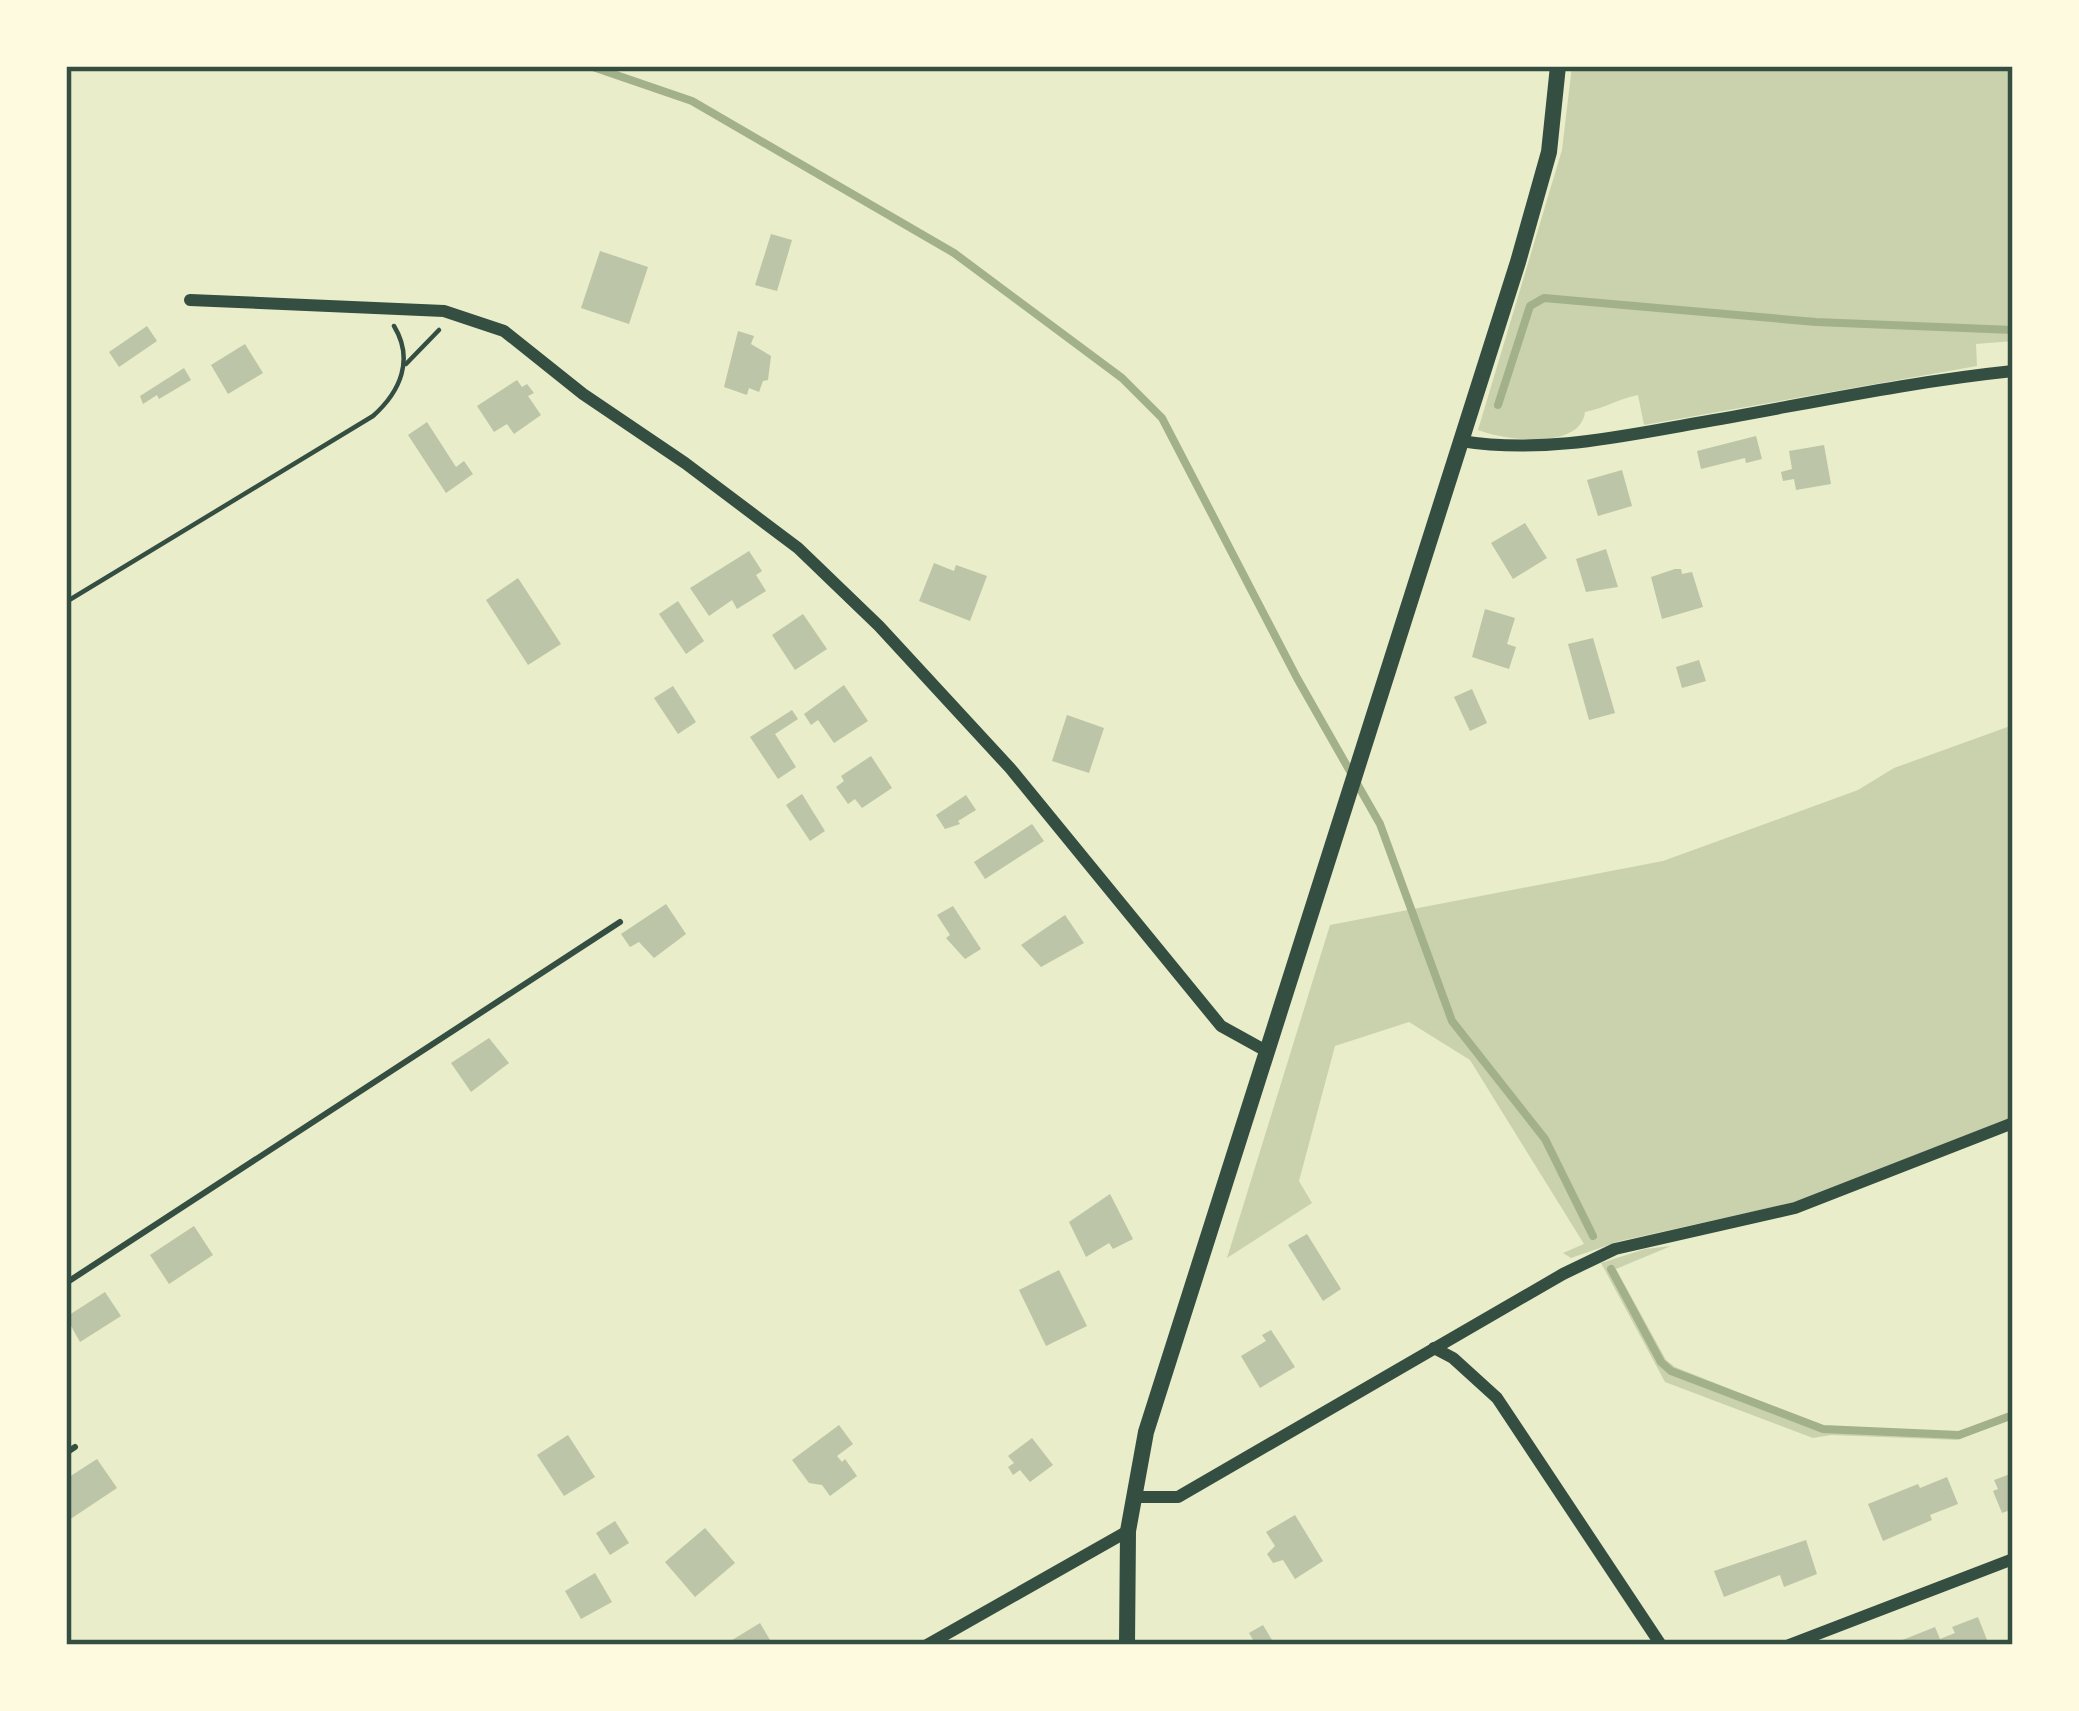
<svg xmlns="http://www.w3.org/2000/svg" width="2079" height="1711" font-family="'IBM Plex Sans',sans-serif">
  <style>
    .green { fill: #cad2ad }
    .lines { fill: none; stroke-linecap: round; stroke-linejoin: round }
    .stream { stroke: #a3b18a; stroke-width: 8 }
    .building { fill: #bcc5a7 }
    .path { stroke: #344e41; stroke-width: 4.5 }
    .service { stroke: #344e41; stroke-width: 6 }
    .minor { stroke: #344e41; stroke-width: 12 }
    .tertiary { stroke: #344e41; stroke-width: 16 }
    .neatline { fill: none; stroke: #344e41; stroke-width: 4.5 }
  </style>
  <rect width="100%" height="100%" fill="#e9edc9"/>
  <!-- green -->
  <g class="green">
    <path d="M1572 66H2013V341L1976 344 1977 366 1644 425 1638 395C1618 399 1605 408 1585 412 1580 451 1504 440 1478 430L1562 150Z"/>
    <path d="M2013 725V1117L1796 1202 1620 1241 1571 1258 1563 1253 1584 1244 1470 1060 1409 1022 1335 1046 1299 1181 1312 1203 1227 1258 1330 925 1663 861 1858 790 1894 768Z"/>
    <path d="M1671 1246 1616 1269 1666 1360 1675 1367 1825 1427 1958 1432 2013 1411V1418L1958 1440 1831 1435 1813 1438 1665 1382 1601 1263 1645 1249Z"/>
  </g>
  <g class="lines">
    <!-- stream -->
    <g class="stream">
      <path d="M590 66 692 101 954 253 1122 378 1162 418 1297 678 1380 824 1452 1021 1545 1139 1593 1236"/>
      <path d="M1498 405 1530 306 1544 298 1816 322 2013 330"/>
      <path d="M1611 1269 1661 1362 1671 1371 1823 1429 1959 1435 2013 1415"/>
    </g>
  </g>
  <!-- building -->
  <g class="building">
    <path d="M771 234 792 240 777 291 755 285Z"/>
    <path d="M600 251 648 267 629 324 581 308Z"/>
    <path d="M147 326 157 341 119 367 109 352Z"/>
    <path d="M738 331 754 336 751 344 771 356 768 380 763 381 759 392 749 388 747 395 724 387Z"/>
    <path d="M245 344 263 373 228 394 211 365Z"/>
    <path d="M184 368 191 380 159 399 157 395 143 404 140 396Z"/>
    <path d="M517 380 522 387 527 384 534 393 528 396 541 415 514 434 507 424 494 432 477 406Z"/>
    <path d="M427 422 456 467 464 461 473 474 446 493 408 435Z"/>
    <path d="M1756 436 1762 459 1746 463 1745 458 1701 469 1697 451Z"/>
    <path d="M1824 445 1831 484 1796 490 1794 479 1783 481 1781 472 1792 469 1789 451Z"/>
    <path d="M1622 470 1632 506 1598 516 1587 480Z"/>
    <path d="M1525 523 1547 558 1513 579 1491 543Z"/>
    <path d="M1606 549 1618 587 1586 592 1576 559Z"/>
    <path d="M749 551 762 571 756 575 766 591 737 609 732 600 709 616 690 588Z"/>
    <path d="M934 563 954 571 956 565 987 576 970 621 919 601Z"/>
    <path d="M1675 569H1681L1682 574 1692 572 1703 607 1662 619 1651 577Z"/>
    <path d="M518 578 561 644 528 665 486 600Z"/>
    <path d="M678 601 704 641 686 654 659 614Z"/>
    <path d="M1485 609 1515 618 1507 644 1516 647 1509 669 1472 657Z"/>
    <path d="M803 614 827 649 795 670 772 635Z"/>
    <path d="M1593 638 1615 713 1589 720 1568 644Z"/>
    <path d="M1699 660 1706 681 1682 688 1676 667Z"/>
    <path d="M844 685 868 721 834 743 818 720 811 725 804 714Z"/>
    <path d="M673 686 696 722 678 734 654 698Z"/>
    <path d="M1472 689 1487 723 1470 731 1454 697Z"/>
    <path d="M792 710 798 719 775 734 796 767 778 779 750 737Z"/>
    <path d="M1067 715 1104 728 1089 773 1052 761Z"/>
    <path d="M871 756 892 788 862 808 855 799 848 804 836 787 844 781 841 776Z"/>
    <path d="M802 794 825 831 810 841 786 805Z"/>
    <path d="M966 795 976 810 958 821 960 824 945 829 936 815Z"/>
    <path d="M1032 824 1044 841 985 879 974 862Z"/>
    <path d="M666 904 686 934 654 958 639 942 630 947 621 934Z"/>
    <path d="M953 906 981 949 965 959 946 938 950 935 937 915Z"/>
    <path d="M1065 915 1084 943 1041 967 1021 945Z"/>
    <path d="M489 1038 509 1063 471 1092 451 1063Z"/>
    <path d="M1110 1194 1133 1239 1113 1249 1109 1243 1086 1257 1069 1222Z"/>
    <path d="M194 1226 213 1255 169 1284 150 1255Z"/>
    <path d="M1307 1234 1341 1289 1323 1301 1288 1245Z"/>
    <path d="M1059 1270 1087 1326 1046 1346 1019 1290Z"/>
    <path d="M105 1292 121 1316 80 1342 66 1317Z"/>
    <path d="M1271 1330 1295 1367 1260 1388 1241 1356 1266 1341 1262 1335Z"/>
    <path d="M839 1425 853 1444 837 1456 842 1462 845 1459 857 1476 830 1496 822 1485 809 1483 792 1460Z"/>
    <path d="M568 1435 595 1477 564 1496 537 1455Z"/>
    <path d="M1032 1438 1053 1465 1030 1482 1020 1470 1013 1475 1008 1467 1014 1463 1008 1456Z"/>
    <path d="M97 1459 117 1488 66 1522V1479Z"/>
    <path d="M2013 1473V1509L2002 1513 1993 1491 1998 1489 1994 1480Z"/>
    <path d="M1947 1477 1958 1504 1930 1515 1932 1520 1883 1541 1868 1504 1918 1484 1920 1488Z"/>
    <path d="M1295 1515 1323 1561 1295 1579 1283 1560 1273 1563 1267 1554 1275 1546 1266 1532Z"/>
    <path d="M615 1521 629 1543 610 1555 596 1533Z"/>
    <path d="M705 1528 735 1563 695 1597 665 1562Z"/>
    <path d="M1806 1540 1817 1574 1784 1587 1780 1575 1724 1597 1714 1571Z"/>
    <path d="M595 1573 612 1602 581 1619 565 1591Z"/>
    <path d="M1978 1617 1989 1645H1890L1935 1627 1940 1639 1955 1633 1952 1627Z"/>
    <path d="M760 1623 773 1645H724Z"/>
    <path d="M1263 1625 1275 1645H1256L1249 1633Z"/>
  </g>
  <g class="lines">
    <!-- path -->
    <g class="path">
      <path d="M406 364 439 330"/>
      <path d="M66 602 373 416C401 391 414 359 394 326"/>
    </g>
    <!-- service -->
    <g class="service">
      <path d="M66 1283 620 922"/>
      <path d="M66 1453 75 1447"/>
    </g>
    <!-- minor -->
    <g class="minor">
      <path d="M190 300 444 311 504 331 583 394 685 463 798 548 879 626 1010 768 1221 1026 1268 1052"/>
      <path d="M1461 441C1541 454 1618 437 1697 423 1802 405 1907 382 2013 371"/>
      <path d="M1434 1348 1453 1358 1497 1398 1661 1645"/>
      <path d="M1134 1497H1178L1563 1274 1615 1249 1795 1208 2013 1123"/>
      <path d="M927 1645 1128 1531"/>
      <path d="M1789 1645 2013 1559"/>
    </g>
    <!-- tertiary -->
    <path class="tertiary" d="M1127 1645 1128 1531 1146 1432 1518 262 1549 152 1558 66"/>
  </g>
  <!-- border -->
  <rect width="2079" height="1711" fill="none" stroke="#fefae0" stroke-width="138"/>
  <rect x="69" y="69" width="1941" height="1573" class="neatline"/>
</svg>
